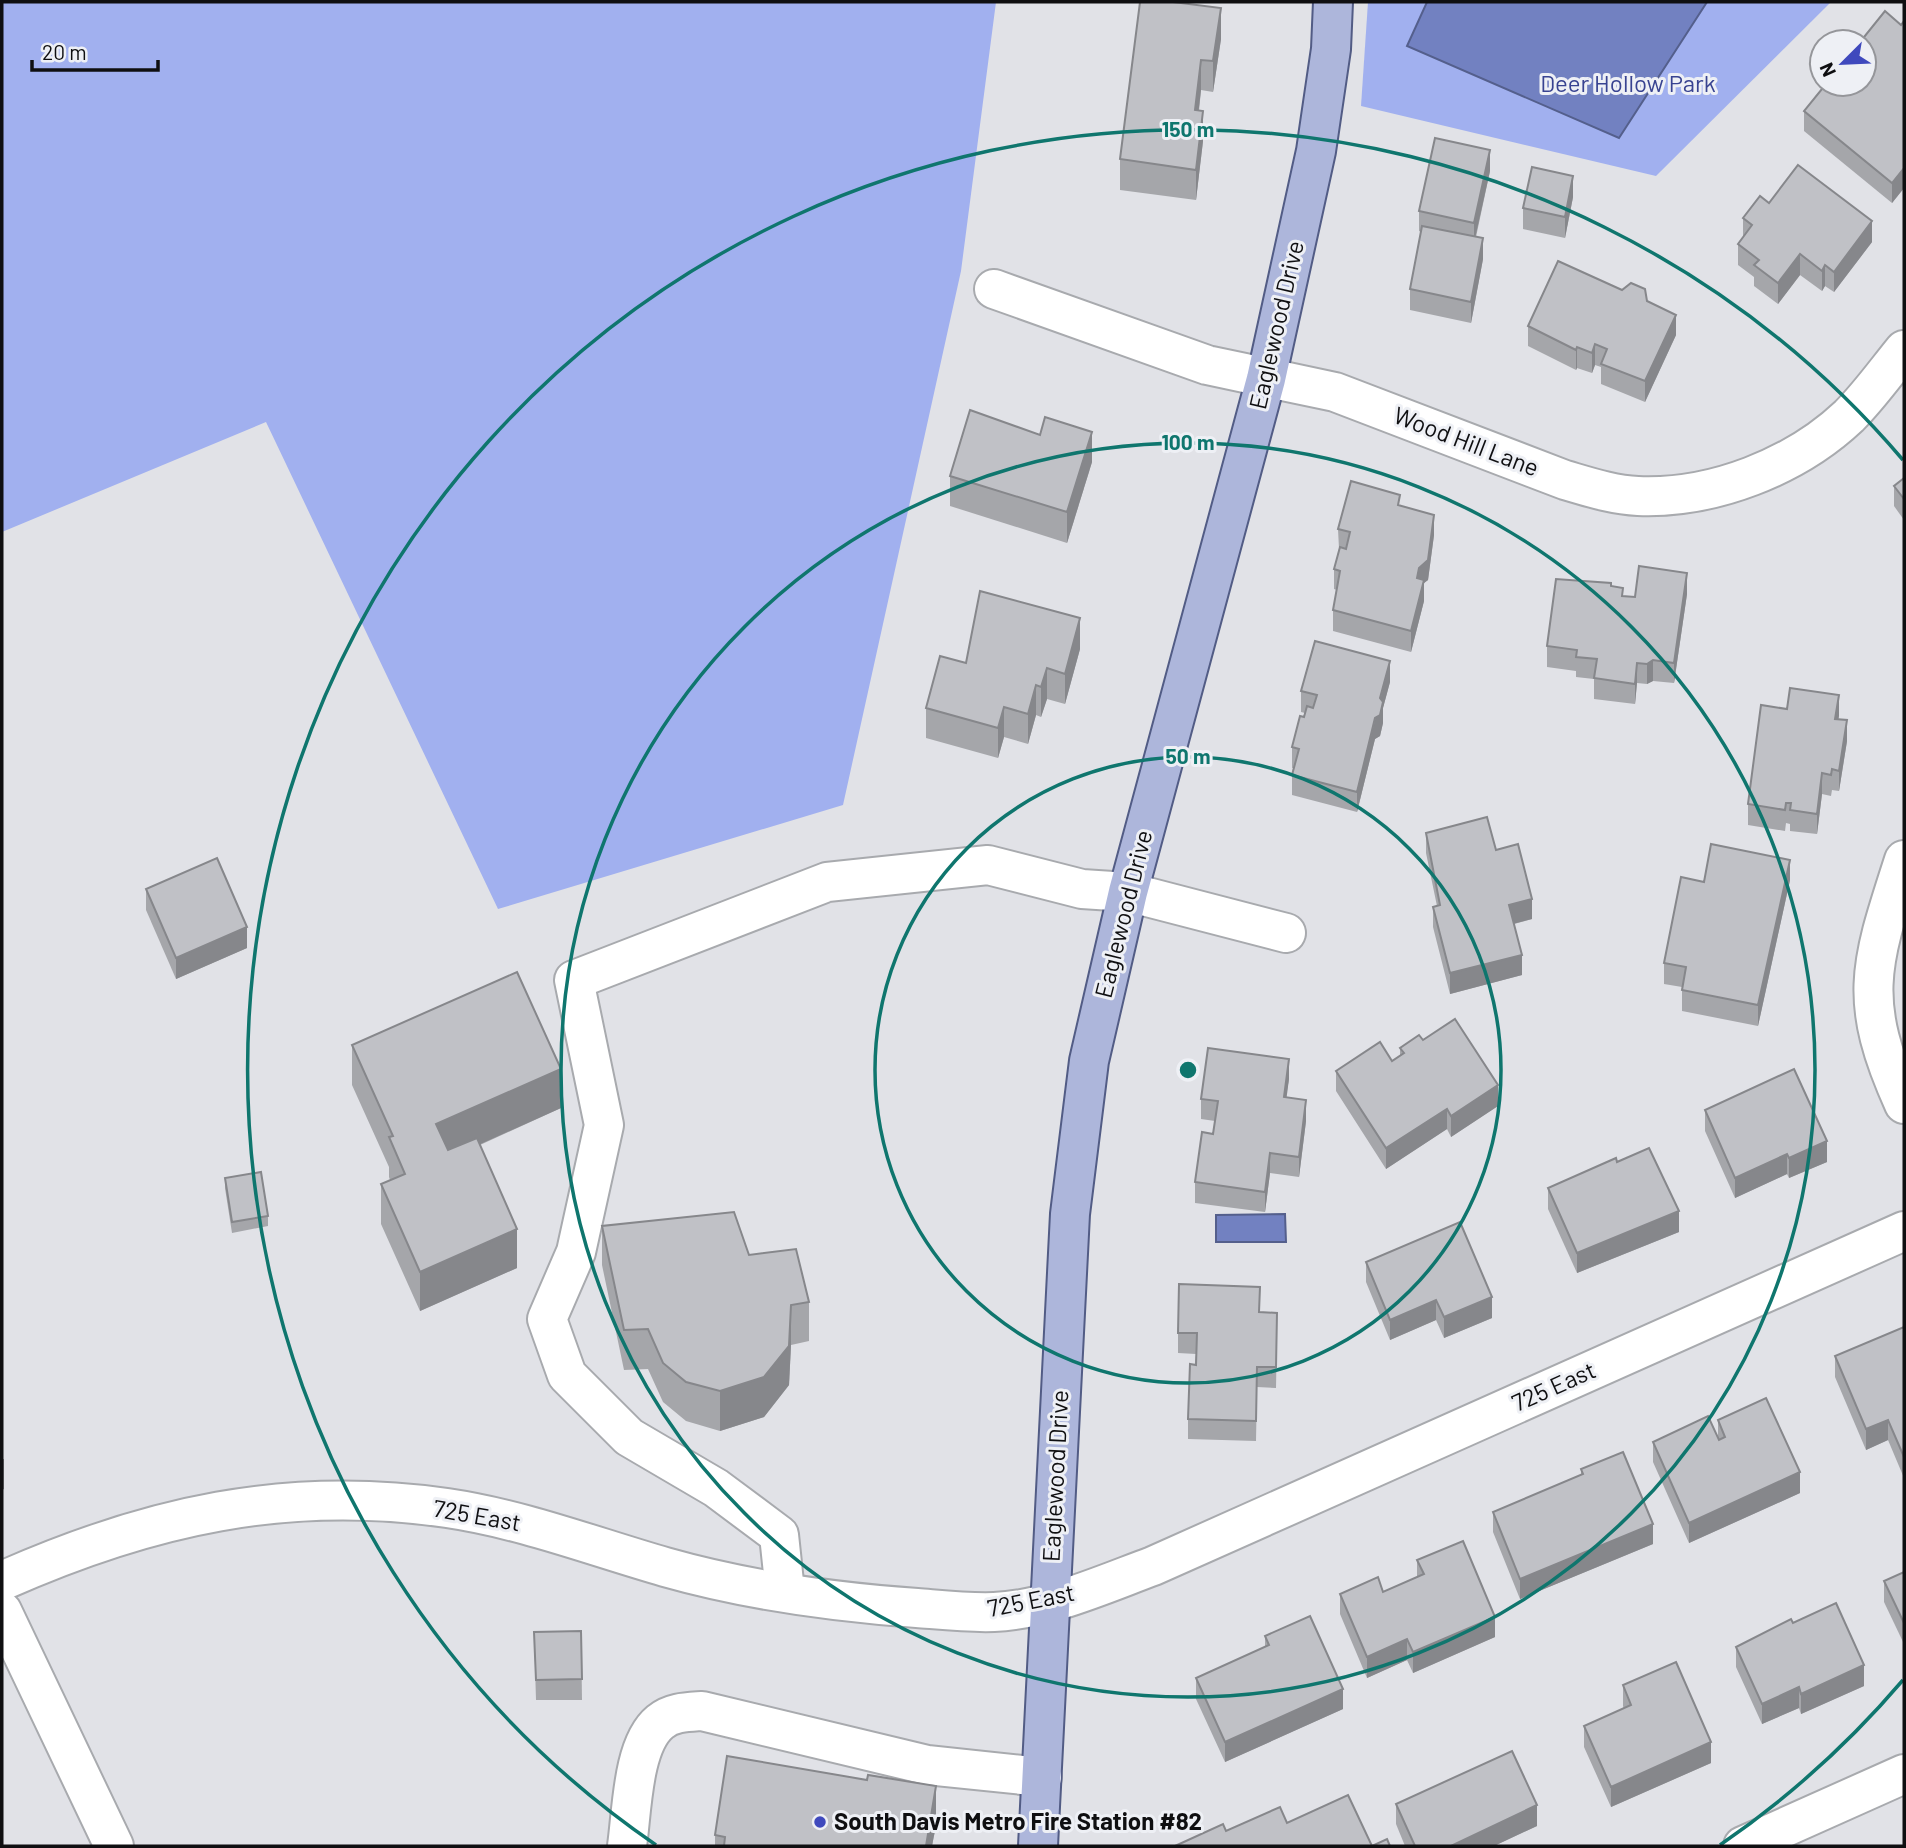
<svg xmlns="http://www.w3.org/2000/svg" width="1906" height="1848" font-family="Barlow,sans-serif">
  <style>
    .green { fill: #a1b0ef }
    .water { fill: #7281c1; stroke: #545f8c; stroke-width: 2 }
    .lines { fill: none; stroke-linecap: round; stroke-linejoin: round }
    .minor-casing { stroke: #a8aaae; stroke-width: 42 }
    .major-casing { stroke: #525c85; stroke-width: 42 }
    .minor { stroke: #fff; stroke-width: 38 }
    .major { stroke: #adb6db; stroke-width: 38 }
    .wall { fill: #a5a6aa }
    .shaded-wall { fill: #86878b }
    .building { fill: #c0c1c6; stroke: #86878b; stroke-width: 2 }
    .ring { fill: none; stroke: #0f766e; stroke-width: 3.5 }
    .poi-dot { fill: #3f49bd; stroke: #eef0f5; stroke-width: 2.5 }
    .labels { text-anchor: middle; stroke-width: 6; stroke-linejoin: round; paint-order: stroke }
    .park-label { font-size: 24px; fill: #384391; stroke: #eef0f5 }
    .street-label { font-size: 24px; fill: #0f0f11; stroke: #eef0f5 }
    .poi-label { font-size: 24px; font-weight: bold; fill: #0f0f11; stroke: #eef0f5; text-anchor: start }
    .centre { fill: #0f766e; stroke: #eef0f5; stroke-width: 3.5 }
    .ring-label { font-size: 21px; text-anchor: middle; font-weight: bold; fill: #0f766e; stroke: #eef0f5; stroke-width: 6; stroke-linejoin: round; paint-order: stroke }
  </style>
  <rect width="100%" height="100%" fill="#e1e2e7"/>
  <!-- green -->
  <g class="green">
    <path d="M2 2H996L961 271 843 805 498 909 266 422 2 532Z"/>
    <path d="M1368 2H1831L1656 176 1361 106Z"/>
  </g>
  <!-- water -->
  <g class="water">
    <path d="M1427 2H1707L1619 138 1407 46Z"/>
    <path d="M1285 1214 1286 1242H1216V1215Z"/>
  </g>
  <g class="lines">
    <defs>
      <g id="minor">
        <path d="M994 289 1207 365 1335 392 1565 480C1589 487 1613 495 1638 496 1713 499 1795 467 1849 416 1869 396 1886 372 1904 350"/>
        <path d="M1904 860C1870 965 1857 1000 1904 1104"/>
        <path d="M2 1581C148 1516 286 1485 447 1508 522 1519 592 1546 665 1567 746 1590 832 1602 917 1608 942 1610 968 1613 994 1612 1047 1610 1104 1584 1153 1566L1904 1231"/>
        <path d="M785 1592 779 1535 716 1488 629 1437 567 1375 547 1319 576 1252 604 1125 574 980 827 882 988 865 1082 889 1128 892 1286 933"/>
        <path d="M2 1611 114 1846"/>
        <path d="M627 1846C632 1812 632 1745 660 1722 672 1712 688 1712 702 1711L927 1765 1042 1777"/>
        <path d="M1743 1846 1904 1774"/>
      </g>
      <path id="major" d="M1038 1846 1070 1214 1089 1061 1128 892 1266 379 1316 151 1331 49 1333 2"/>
    </defs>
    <!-- minor casing -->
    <use href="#minor" class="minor-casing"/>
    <!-- major casing -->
    <use href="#major" class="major-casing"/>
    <!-- minor -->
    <use href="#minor" class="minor"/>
    <!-- major -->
    <use href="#major" class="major"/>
  </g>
  <!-- wall -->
  <g class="wall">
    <path d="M1140 2 1221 39 1213 92 1201 90 1199 111 1203 141 1196 200 1120 190V159Z"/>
    <path d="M1904 21V188L1892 203 1804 131V111Z"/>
    <path d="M1490 171 1476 237 1483 259 1471 323 1410 310V289L1421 232 1419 231V211Z"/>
    <path d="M1573 197 1565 238 1523 229V208Z"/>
    <path d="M1769 203 1872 242 1834 292 1825 286 1822 291 1800 275 1778 304 1754 286V277L1738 265V244L1743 238V218Z"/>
    <path d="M1647 301 1676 335 1645 402 1601 384V367L1595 365 1592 373 1577 368 1576 370 1528 346V326Z"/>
    <path d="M1092 462 1067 543 950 506V476Z"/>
    <path d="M1904 478V520L1894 506V486Z"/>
    <path d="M1400 505 1434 535 1428 580 1424 583V601L1411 652 1333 631V610L1337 590 1334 589V569L1339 549 1338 529Z"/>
    <path d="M1611 586 1623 596 1635 597 1687 594 1674 683 1653 681 1647 684 1637 683 1635 704 1594 699V679L1576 677V671L1547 667V646Z"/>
    <path d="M1080 649 1065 704 1047 699 1041 717 1036 715 1028 744 1004 737 998 758 926 738V708L966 663Z"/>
    <path d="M1390 682 1383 708V723L1380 736 1375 739 1357 812 1292 795V775L1293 768H1292V747L1305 713 1301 712V691Z"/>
    <path d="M1839 716 1838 719 1847 741 1839 791 1832 790 1831 796 1822 794 1817 834 1790 831V824L1786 823 1785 831 1748 825V804Z"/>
    <path d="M1426 833 1532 919 1514 924 1522 975 1450 994 1433 927V907L1437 906 1426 853Z"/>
    <path d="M1790 880 1758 1026 1682 1011V987L1664 984V963L1704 882Z"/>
    <path d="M146 889 247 948 176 979 146 910Z"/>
    <path d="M1423 1040 1498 1106 1451 1137 1447 1129 1386 1169 1336 1091V1071L1392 1061 1400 1055V1048Z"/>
    <path d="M352 1045 561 1108 480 1145 517 1268 420 1311 381 1224V1184L390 1180 389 1177V1167L352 1085Z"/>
    <path d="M1289 1079 1286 1097 1306 1121 1299 1177 1270 1173 1265 1212 1195 1203V1182L1213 1134 1215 1121 1201 1119V1099Z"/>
    <path d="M1705 1110 1827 1162 1789 1178 1787 1174 1735 1198 1705 1131Z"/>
    <path d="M1617 1162 1679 1232 1577 1273 1548 1209V1188Z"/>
    <path d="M225 1178 268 1216V1226L232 1233 225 1188Z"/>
    <path d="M602 1226 749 1255 809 1302V1341L791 1345 789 1385 764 1417 720 1431 686 1421 663 1402 648 1369 624 1370 602 1265Z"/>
    <path d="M1366 1262 1492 1318 1444 1338 1436 1320 1390 1340 1366 1282Z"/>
    <path d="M1260 1312 1277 1333 1276 1388 1257 1387 1256 1441 1188 1439V1419L1196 1354 1178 1353V1333Z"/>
    <path d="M1904 1327V1478L1888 1440 1866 1450 1835 1377V1356Z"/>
    <path d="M1718 1420 1800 1493 1689 1543 1653 1462V1442L1718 1437Z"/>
    <path d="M1581 1469 1653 1544 1520 1599 1493 1532V1512L1581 1475Z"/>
    <path d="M1417 1560 1495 1637 1413 1673 1407 1660 1367 1678 1340 1614V1594L1383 1592 1417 1577Z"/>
    <path d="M1904 1572V1644L1884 1602V1581Z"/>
    <path d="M1793 1623 1864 1686 1801 1714 1799 1708 1762 1724 1736 1667V1647Z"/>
    <path d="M581 1631 582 1700H536L534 1632Z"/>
    <path d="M1265 1636 1343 1709 1225 1762 1196 1699V1678L1265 1647Z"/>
    <path d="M1623 1685 1711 1763 1611 1807 1584 1747V1726L1624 1709 1623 1706Z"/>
    <path d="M1396 1804 1537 1826 1494 1846H1405L1396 1824Z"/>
    <path d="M936 1825 932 1846H715V1835Z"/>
  </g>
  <!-- shaded-wall -->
  <g class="shaded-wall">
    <path d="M1221 8V39L1213 92V61Z"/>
    <path d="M1201 60V90L1195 141V110Z"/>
    <path d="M1203 111V141L1196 200V170Z"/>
    <path d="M1490 150V171L1474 243V223Z"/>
    <path d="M1904 168V188L1892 203V183Z"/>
    <path d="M1573 176V197L1565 238V217Z"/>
    <path d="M1872 221V242L1834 292V272Z"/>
    <path d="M1483 238V259L1471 323V302Z"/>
    <path d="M1800 254V275L1778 304V283Z"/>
    <path d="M1825 265V286L1822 291V271Z"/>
    <path d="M1676 315V335L1645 402V381Z"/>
    <path d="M1595 344V365L1592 373V353Z"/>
    <path d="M1577 347V368L1576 370V350Z"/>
    <path d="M1092 432V462L1067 543V512Z"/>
    <path d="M1434 515V535L1428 580 1424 583V601L1411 652V631L1417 578Z"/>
    <path d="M1687 573V594L1674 683V663Z"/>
    <path d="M1080 618V649L1065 704V674Z"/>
    <path d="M1653 660V681L1647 684V664Z"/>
    <path d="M1390 661V682L1383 708V723L1380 736 1375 739 1357 812V792Z"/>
    <path d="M1637 663V683L1635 704V684Z"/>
    <path d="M1047 668V699L1041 717V687Z"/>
    <path d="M1036 685V715L1028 744V714Z"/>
    <path d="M1839 695V716L1835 739V719Z"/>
    <path d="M1004 707V737L998 758V728Z"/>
    <path d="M1847 720V741L1839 791V771Z"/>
    <path d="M1822 773V794L1817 834V814Z"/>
    <path d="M1790 860V880L1758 1026V1005Z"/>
    <path d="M1532 899V919L1509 925V905Z"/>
    <path d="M247 927V948L176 979V958Z"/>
    <path d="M1522 955V975L1450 994V973Z"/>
    <path d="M1289 1059V1079L1284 1117V1097Z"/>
    <path d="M561 1069V1108L436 1164V1124Z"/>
    <path d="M1498 1085V1106L1451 1137V1116Z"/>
    <path d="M1306 1100V1121L1299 1177V1157Z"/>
    <path d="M1447 1109V1129L1386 1169V1148Z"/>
    <path d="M1827 1141V1162L1789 1178V1158Z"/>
    <path d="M1270 1153V1173L1265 1212V1192Z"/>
    <path d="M1787 1154V1174L1735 1198V1178Z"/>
    <path d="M1679 1211V1232L1577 1273V1253Z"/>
    <path d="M517 1229V1268L420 1311V1272Z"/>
    <path d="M1492 1297V1318L1444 1338V1317Z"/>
    <path d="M1436 1300V1320L1390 1340V1320Z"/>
    <path d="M791 1305V1345L789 1385 764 1417 720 1431V1391Z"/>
    <path d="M1888 1420V1440L1866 1450V1429Z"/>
    <path d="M2 1459H4V1489L2 1490Z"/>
    <path d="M1800 1472V1493L1689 1543V1523Z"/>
    <path d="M1653 1524V1544L1520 1599V1579Z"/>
    <path d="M1495 1617V1637L1413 1673V1652Z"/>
    <path d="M1407 1639V1660L1367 1678V1657Z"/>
    <path d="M1864 1665V1686L1801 1714V1694Z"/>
    <path d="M1799 1687V1708L1762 1724V1704Z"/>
    <path d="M1343 1689V1709L1225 1762V1742Z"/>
    <path d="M1711 1742V1763L1611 1807V1787Z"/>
    <path d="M936 1786V1825L932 1846H926Z"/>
    <path d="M1537 1805V1826L1494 1846H1451Z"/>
  </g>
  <!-- building -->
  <g class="building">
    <path d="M1140 2H1173L1221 8 1213 61 1201 60 1195 110 1203 111 1196 170 1120 159Z"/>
    <path d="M1885 11 1901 25 1904 21V168L1892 183 1804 111 1826 84H1864V42H1860Z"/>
    <path d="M1435 138 1490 150 1474 223 1419 211Z"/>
    <path d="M1798 165 1872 221 1834 272 1825 265 1822 271 1800 254 1778 283 1754 265 1759 260 1738 244 1752 225 1743 218 1760 196 1769 203Z"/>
    <path d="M1532 167 1573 176 1565 217 1523 208Z"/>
    <path d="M1422 226 1483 238 1471 302 1410 289Z"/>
    <path d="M1558 261 1622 290 1631 283 1645 289 1647 301 1676 315 1645 381 1601 364 1607 349 1595 344 1592 353 1577 347 1576 350 1528 326Z"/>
    <path d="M970 410 1040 435 1045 417 1092 432 1067 512 950 476Z"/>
    <path d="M1904 478V499L1894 486Z"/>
    <path d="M1351 481 1400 495 1398 505 1434 515 1428 560 1419 568 1417 578 1424 580 1411 631 1333 610 1340 571 1334 569 1340 547 1346 549 1350 532 1338 529Z"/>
    <path d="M1639 566 1687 573 1674 663 1653 660 1647 664 1637 663 1635 684 1594 678 1597 659 1576 657 1577 650 1547 646 1556 579 1611 583V586L1623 588 1622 596 1635 597Z"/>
    <path d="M980 591 1080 618 1065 674 1047 668 1041 687 1036 685 1028 714 1004 707 998 728 926 708 940 656 966 663Z"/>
    <path d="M1315 641 1390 661 1380 698 1383 702 1380 715 1375 718 1357 792 1292 775 1299 749 1292 747 1300 716 1304 717 1307 706 1313 708 1317 695 1301 691Z"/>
    <path d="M1790 688 1839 695 1835 719 1847 720 1839 771 1832 769 1831 775 1822 773 1817 814 1790 810 1791 803H1786L1785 810 1748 804 1761 705 1787 709Z"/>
    <path d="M1487 817 1496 850 1518 844 1532 899 1509 905 1522 955 1450 973 1433 907 1440 905 1426 833Z"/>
    <path d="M1711 844 1790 860 1758 1005 1682 990 1686 967 1664 963 1681 877 1704 882Z"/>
    <path d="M217 858 247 927 176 958 146 889Z"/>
    <path d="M517 972 561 1069 436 1124 448 1150 477 1138 517 1229 420 1272 381 1184 405 1174 389 1137 393 1136 352 1045Z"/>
    <path d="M1455 1019 1498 1085 1451 1116 1447 1109 1386 1148 1336 1071 1380 1042 1392 1061 1404 1053 1400 1048 1419 1035 1423 1040Z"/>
    <path d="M1208 1048 1289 1059 1284 1097 1306 1100 1299 1157 1270 1153 1265 1192 1195 1182 1202 1132 1213 1134 1218 1101 1201 1099Z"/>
    <path d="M1794 1069 1827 1141 1789 1158 1787 1154 1735 1178 1705 1110Z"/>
    <path d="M1649 1148 1679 1211 1577 1253 1548 1188 1616 1158 1617 1162Z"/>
    <path d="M261 1172 268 1216 232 1222 225 1178Z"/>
    <path d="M734 1212 749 1255 796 1249 809 1302 791 1305 789 1346 764 1377 720 1391 686 1382 663 1363 648 1329 624 1330 602 1226Z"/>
    <path d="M1460 1222 1492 1297 1444 1317 1436 1300 1390 1320 1366 1262Z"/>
    <path d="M1179 1284 1260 1287 1259 1312 1277 1313 1276 1367H1257L1256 1421 1188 1419 1190 1364 1196 1365 1197 1333H1178Z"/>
    <path d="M1904 1327V1457L1888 1420 1866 1429 1835 1356Z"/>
    <path d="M1766 1398 1800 1472 1689 1523 1653 1442 1708 1416 1719 1440 1725 1437 1718 1420Z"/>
    <path d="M1623 1452 1653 1524 1520 1579 1493 1512 1583 1474 1581 1469Z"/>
    <path d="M1463 1541 1495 1617 1413 1652 1407 1639 1367 1657 1340 1594 1378 1577 1383 1592 1424 1574 1417 1560Z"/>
    <path d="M1904 1572V1623L1884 1581Z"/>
    <path d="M1836 1603 1864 1665 1801 1694 1799 1687 1762 1704 1736 1647 1791 1619 1793 1623Z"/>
    <path d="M1310 1616 1343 1689 1225 1742 1196 1678 1269 1645 1265 1636Z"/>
    <path d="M581 1631 582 1679 536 1680 534 1632Z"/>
    <path d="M1676 1662 1711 1742 1611 1787 1584 1726 1631 1705 1623 1685Z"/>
    <path d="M1512 1751 1537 1805 1451 1846H1415L1396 1804Z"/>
    <path d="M727 1756 867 1780 868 1775 936 1786 926 1846H724L725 1837 715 1835Z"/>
    <path d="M1348 1795 1372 1846H1175L1223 1824 1226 1831 1280 1807 1287 1823Z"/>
    <path d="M1387 1839 1390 1846H1372Z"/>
  </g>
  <!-- distance rings -->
  <g class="ring">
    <circle cx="1188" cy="1070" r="313"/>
    <circle cx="1188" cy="1070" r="627"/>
    <path d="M1903 1680A940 940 0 0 1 1720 1845M656 1845A940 940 0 1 1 1903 460"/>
  </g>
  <!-- markers -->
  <circle class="poi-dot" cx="820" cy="1822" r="7"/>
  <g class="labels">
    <!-- park labels -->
    <g class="park-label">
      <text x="1628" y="92">Deer Hollow Park</text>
    </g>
    <!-- street labels -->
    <g class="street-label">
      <text transform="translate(1277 325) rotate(-77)" y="8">Eaglewood Drive</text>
      <text transform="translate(1466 442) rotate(21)" y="8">Wood Hill Lane</text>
      <text transform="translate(1124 914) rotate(-76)" y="8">Eaglewood Drive</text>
      <text transform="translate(1554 1387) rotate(-24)" y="8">725 East</text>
      <text transform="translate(1056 1476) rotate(-87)" y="8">Eaglewood Drive</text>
      <text transform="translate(477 1516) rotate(10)" y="8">725 East</text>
      <text transform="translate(1031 1601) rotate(-11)" y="8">725 East</text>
    </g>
    <!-- poi labels -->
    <g class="poi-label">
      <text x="834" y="1830">South Davis Metro Fire Station #82</text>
    </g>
  </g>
  <circle cx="1188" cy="1070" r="10" class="centre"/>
  <g class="ring-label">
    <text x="1188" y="137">150 m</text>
    <text x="1188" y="450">100 m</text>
    <text x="1188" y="764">50 m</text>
  </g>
  <!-- border -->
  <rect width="1906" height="1848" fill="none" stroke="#0f0f11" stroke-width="7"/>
  <!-- north arrow -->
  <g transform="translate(1843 63) rotate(246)"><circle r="33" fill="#eef0f5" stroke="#95969a" stroke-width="2"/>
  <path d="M0-5L12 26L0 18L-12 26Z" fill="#3f49bd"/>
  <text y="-10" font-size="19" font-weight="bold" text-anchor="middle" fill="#0f0f11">N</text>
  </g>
  <!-- scale -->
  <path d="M32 60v10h126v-10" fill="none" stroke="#0f0f11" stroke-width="3.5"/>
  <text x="42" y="60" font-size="21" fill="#0f0f11" stroke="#eef0f5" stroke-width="5" paint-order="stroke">20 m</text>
</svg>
